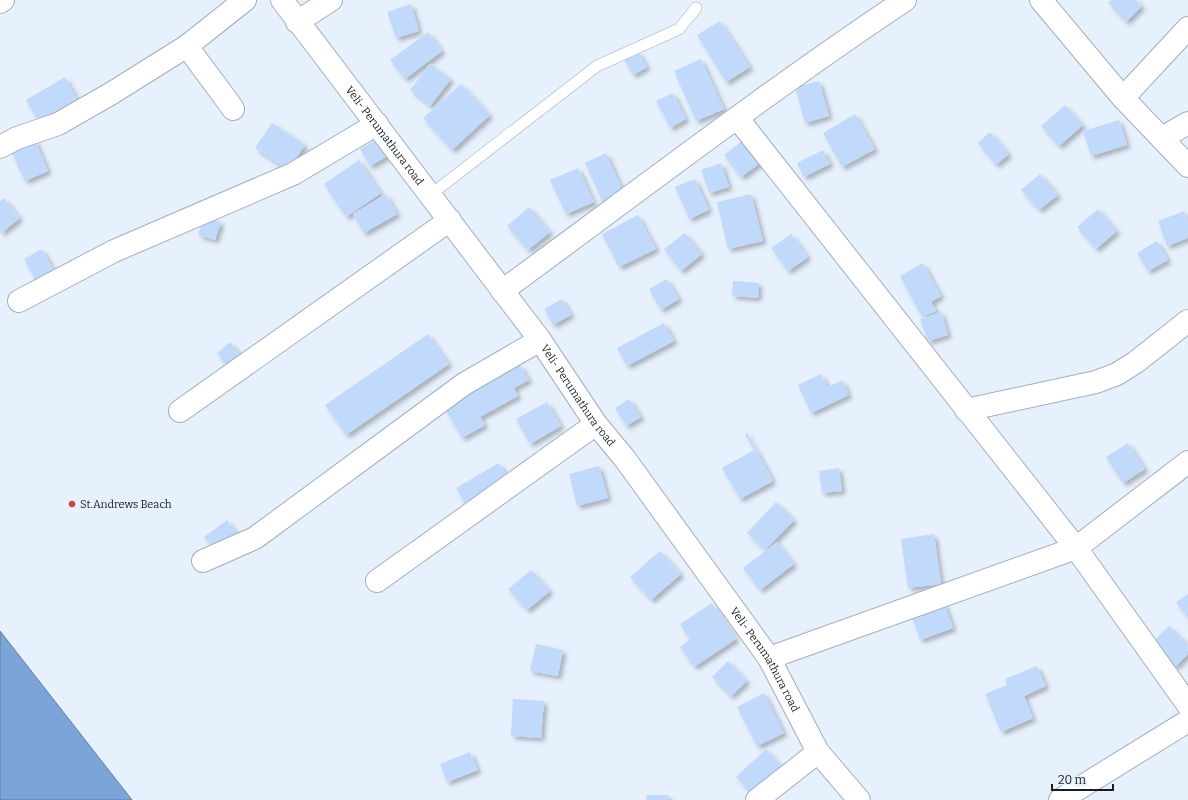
<svg xmlns="http://www.w3.org/2000/svg" width="1188" height="800" font-family="Bitter,serif">
  <style>
    .water { fill: #7da4d8; stroke: #5f7ca2 }
    .building { fill: #c1d9fa; filter: url(#shadow) }
    .lines { fill: none; stroke-linecap: round; stroke-linejoin: round }
    .lane-casing { stroke: #a2aebe; stroke-width: 12 }
    .street-casing { stroke: #a2aebe; stroke-width: 24 }
    .secondary-casing { stroke: #a2aebe; stroke-width: 24 }
    .lane { stroke: #fff; stroke-width: 11 }
    .street { stroke: #fff; stroke-width: 22 }
    .secondary { stroke: #fff; stroke-width: 22 }
    .poi-dot { fill: #d24346; stroke: #e7f1fe; stroke-width: 1.5 }
    .labels { text-anchor: middle; stroke-width: 3; stroke-linejoin: round; paint-order: stroke }
    .street-label { font-size: 11px; fill: #181d23; stroke: #e7f1fe }
    .poi-label { font-size: 11px; fill: #181d23; stroke: #e7f1fe; text-anchor: start }
  </style>
  <defs>
    <filter id="shadow"><feDropShadow dx="3.5" dy="3.5" stdDeviation="2" flood-color="#0004"/></filter>
  </defs>
  <rect width="100%" height="100%" fill="#e7f1fe"/>
  <!-- water -->
  <path class="water" d="M0 631 132 800H0Z"/>
  <!-- building -->
  <g class="building">
    <path d="M1111 0H1136L1142 6 1126 22 1108 2Z"/>
    <path d="M411 4 419 31 396 38 387 12Z"/>
    <path d="M720 21 750 67 726 82 697 35Z"/>
    <path d="M428 32 442 51 405 79 390 60Z"/>
    <path d="M638 51 647 67 633 75 624 59Z"/>
    <path d="M701 59 724 109 696 121 674 71Z"/>
    <path d="M430 64 451 79 430 106 410 90Z"/>
    <path d="M65 77 80 104 41 126 26 100Z"/>
    <path d="M819 81 829 116 805 123 795 87Z"/>
    <path d="M461 84 490 115 452 150 423 118Z"/>
    <path d="M673 93 686 119 670 128 656 101Z"/>
    <path d="M1065 105 1083 125 1059 146 1041 126Z"/>
    <path d="M855 114 875 149 842 167 823 133Z"/>
    <path d="M1119 120 1127 145 1091 156 1083 131Z"/>
    <path d="M272 123 305 145 288 170 255 148Z"/>
    <path d="M990 132 1009 154 996 165 978 143Z"/>
    <path d="M381 137 391 154 370 166 360 149Z"/>
    <path d="M747 137 764 160 741 177 724 155Z"/>
    <path d="M35 140 48 171 25 181 11 151Z"/>
    <path d="M823 150 830 164 804 177 797 163Z"/>
    <path d="M606 153 624 194 603 203 585 163Z"/>
    <path d="M359 160 381 193 346 217 324 184Z"/>
    <path d="M721 163 729 187 709 193 701 170Z"/>
    <path d="M578 168 594 202 566 214 550 180Z"/>
    <path d="M1040 174 1058 195 1039 210 1021 190Z"/>
    <path d="M695 179 709 210 689 219 675 187Z"/>
    <path d="M386 194 397 214 364 233 353 214Z"/>
    <path d="M751 194 763 241 728 249 717 202Z"/>
    <path d="M4 198 20 218 0 234V201Z"/>
    <path d="M529 207 550 232 528 250 507 226Z"/>
    <path d="M1098 209 1117 231 1096 249 1077 227Z"/>
    <path d="M1184 211 1188 221V238L1167 246 1158 221Z"/>
    <path d="M638 215 656 249 619 267 602 234Z"/>
    <path d="M204 217 221 222 215 240 198 235Z"/>
    <path d="M685 233 702 254 681 271 664 249Z"/>
    <path d="M791 234 808 257 788 271 771 248Z"/>
    <path d="M1157 241 1168 260 1148 271 1137 253Z"/>
    <path d="M42 249 56 275 38 285 24 259Z"/>
    <path d="M923 263 941 296 931 302 936 311 922 317 900 276Z"/>
    <path d="M667 279 679 299 661 310 649 289Z"/>
    <path d="M733 281 759 283 758 298 732 296Z"/>
    <path d="M562 299 571 315 553 325 544 309Z"/>
    <path d="M941 312 948 335 928 341 920 319Z"/>
    <path d="M664 323 674 341 627 366 617 348Z"/>
    <path d="M428 334 449 364 346 435 325 405Z"/>
    <path d="M230 342 241 356 227 366 217 353Z"/>
    <path d="M520 365 529 380 514 388 518 396 480 417 485 425 462 438 444 408Z"/>
    <path d="M821 374 828 387 842 380 849 395 811 413 798 385Z"/>
    <path d="M629 399 641 417 626 426 615 408Z"/>
    <path d="M547 402 561 426 530 444 516 419Z"/>
    <path d="M747 433 773 481 740 499 722 468 754 450 745 434Z"/>
    <path d="M1128 443 1145 469 1123 483 1106 457Z"/>
    <path d="M499 463 510 481 467 507 456 488Z"/>
    <path d="M599 466 608 498 577 506 569 474Z"/>
    <path d="M839 468 842 491 822 493 819 471Z"/>
    <path d="M776 502 794 520 765 550 747 533Z"/>
    <path d="M227 520 239 536 217 553 204 537Z"/>
    <path d="M934 534 941 584 908 588 901 539Z"/>
    <path d="M777 542 794 564 760 590 743 568Z"/>
    <path d="M660 551 681 574 651 600 630 577Z"/>
    <path d="M531 570 550 591 527 610 508 589Z"/>
    <path d="M1188 594V618L1176 602Z"/>
    <path d="M712 603 736 639 694 667 680 647 690 640 680 624Z"/>
    <path d="M944 603 953 628 920 640 911 615Z"/>
    <path d="M1169 626 1188 645V654L1175 667 1151 644Z"/>
    <path d="M536 644 563 650 558 676 530 671Z"/>
    <path d="M728 661 747 681 731 696 712 677Z"/>
    <path d="M1037 666 1046 686 1024 696 1033 718 1001 732 985 694 1007 685 1005 679Z"/>
    <path d="M764 693 784 733 757 746 737 707Z"/>
    <path d="M513 699 544 701 541 738 511 736Z"/>
    <path d="M766 749 789 775 757 800 736 777Z"/>
    <path d="M470 752 478 770 447 782 440 764Z"/>
    <rect x="646" y="795" width="22" height="5"/>
  </g>
  <g class="lines">
    <defs>
      <path id="lane" d="M429 196 597 66 679 29 696 8"/>
      <g id="street">
        <path d="M1041 0 1123 98 1188 166"/>
        <path d="M0 2 3 0"/>
        <path d="M297 22 331 0"/>
        <path d="M187 46C202 68 218 87 233 109"/>
        <path d="M1123 98 1188 28"/>
        <path d="M738 119 1076 548 1188 705"/>
        <path d="M1162 138 1188 123"/>
        <path d="M0 147 17 138 58 124 112 93 187 46 245 0"/>
        <path d="M502 291C636 193 767 92 905 0"/>
        <path d="M19 301 114 251 293 174 377 124"/>
        <path d="M966 410 1096 382 1117 374 1136 362 1188 321"/>
        <path d="M180 411 450 220"/>
        <path d="M203 561 255 538 464 384 540 340"/>
        <path d="M377 581 596 424"/>
        <path d="M769 658 1076 548 1188 462"/>
        <path d="M757 800 818 752"/>
        <path d="M1060 800 1188 721"/>
      </g>
      <g id="secondary">
        <path id="s1" d="M282 0 540 340 596 424 625 459 769 658 818 752 859 800"/>
      </g>
    </defs>
    <!-- lane casing -->
    <use href="#lane" class="lane-casing"/>
    <!-- street casing -->
    <use href="#street" class="street-casing"/>
    <!-- secondary casing -->
    <use href="#secondary" class="secondary-casing"/>
    <!-- lane -->
    <use href="#lane" class="lane"/>
    <!-- street -->
    <use href="#street" class="street"/>
    <!-- secondary -->
    <use href="#secondary" class="secondary"/>
  </g>
  <!-- markers -->
  <circle class="poi-dot" cx="72" cy="504" r="4"/>
  <g class="labels">
    <!-- street labels -->
    <g class="street-label">
      <text dy="4" stroke="none"><textPath href="#s1" startOffset="170">Veli- Perumathura road</textPath></text>
      <text dy="4" stroke="none"><textPath href="#s1" startOffset="494">Veli- Perumathura road</textPath></text>
      <text dy="4" stroke="none"><textPath href="#s1" startOffset="818">Veli- Perumathura road</textPath></text>
    </g>
    <!-- poi labels -->
    <g class="poi-label">
      <text x="80" y="508">St.Andrews Beach</text>
    </g>
  </g>
  <!-- scale -->
  <path d="M1052 784v6h61v-6" fill="none" stroke="#181d23" stroke-width="2"/>
  <text x="1058" y="784" font-size="12" fill="#181d23" stroke="#e7f1fe" stroke-width="3" paint-order="stroke">20 m</text>
</svg>
